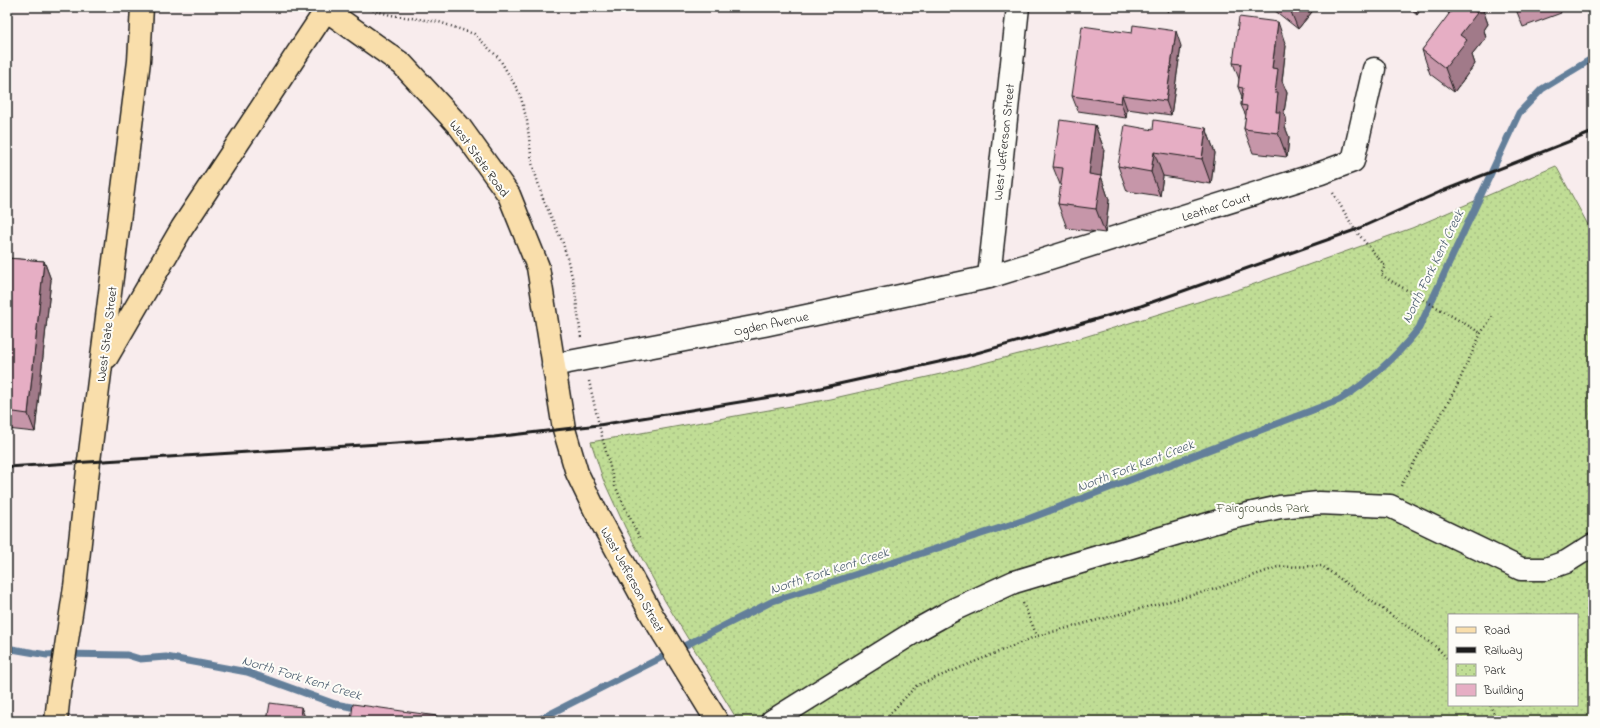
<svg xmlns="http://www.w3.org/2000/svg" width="1600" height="728" font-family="'Indie Flower',sans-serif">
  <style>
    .park { fill: url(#park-dots); stroke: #6e7c58; fill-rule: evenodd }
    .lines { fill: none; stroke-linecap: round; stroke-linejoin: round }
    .stream { stroke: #647f9a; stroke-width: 7 }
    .minor-casing { stroke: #1c1c1c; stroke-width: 25 }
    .primary-casing { stroke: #1c1c1c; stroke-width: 25 }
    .path { stroke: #1c1c1c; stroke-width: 2.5; stroke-dasharray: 1 3; stroke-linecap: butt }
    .minor { stroke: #fdfcf7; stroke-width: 22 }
    .primary { stroke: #f9deab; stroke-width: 22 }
    .rail { stroke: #1c1c1c; stroke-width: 3 }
    .wall { fill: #c696a9; stroke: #1c1c1c }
    .shaded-wall { fill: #a17a89; stroke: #1c1c1c }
    .building { fill: #e6aec4; stroke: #1c1c1c }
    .labels { text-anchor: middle; stroke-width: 4; stroke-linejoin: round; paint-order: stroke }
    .street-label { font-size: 13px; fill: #1c1c1c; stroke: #fdfcf7 }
    .park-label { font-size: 13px; fill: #4d5640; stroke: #fdfcf7 }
    .water-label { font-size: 14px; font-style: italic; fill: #4c5e70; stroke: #fdfcf7 }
  </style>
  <defs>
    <pattern id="park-dots" width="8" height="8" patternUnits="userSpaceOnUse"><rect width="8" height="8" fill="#c0dd95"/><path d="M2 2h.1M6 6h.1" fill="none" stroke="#a4bd80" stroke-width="1.8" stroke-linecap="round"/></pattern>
  </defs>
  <rect width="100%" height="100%" fill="#f8eced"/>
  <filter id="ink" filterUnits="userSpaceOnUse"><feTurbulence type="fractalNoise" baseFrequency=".025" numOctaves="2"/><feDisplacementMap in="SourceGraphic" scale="8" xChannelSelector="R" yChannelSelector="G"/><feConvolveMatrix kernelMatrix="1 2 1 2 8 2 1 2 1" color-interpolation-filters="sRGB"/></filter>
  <g filter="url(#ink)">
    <!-- park -->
    <path class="park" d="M1556 166 1593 234V721H738L665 601 625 527 603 479 591 442 830 399 945 373 1081 338 1243 288 1412 228ZM1449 615H1577V705H1449Z"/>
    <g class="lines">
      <!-- stream -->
      <g class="stream">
        <path d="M7 650 12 649 47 655 61 654 127 655 140 659 166 657 247 672 335 704 362 709"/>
        <path d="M536 721 773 601 1028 519 1339 400C1369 382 1397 356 1419 328L1519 113 1542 89 1593 58"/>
      </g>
      <defs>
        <g id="minor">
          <path d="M989 277 1018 7"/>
          <path d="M553 365 764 325 989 277 1321 173 1353 161 1374 69"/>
          <path d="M772 721 919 629 955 609 1014 582 1222 520 1280 507 1319 503 1390 506 1521 569H1546L1566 562 1593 545"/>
        </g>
        <g id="primary">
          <path d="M322 7 402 64 460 127 509 195 538 267 564 429 577 473 595 510 652 615 717 721"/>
          <path d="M107 357 182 228 326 10"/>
          <path d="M56 721 59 693 75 587 89 461 139 61 142 7"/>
        </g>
      </defs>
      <!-- minor casing -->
      <use href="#minor" class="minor-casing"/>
      <!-- primary casing -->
      <use href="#primary" class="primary-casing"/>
      <!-- path -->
      <g class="path">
        <path d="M365 8 391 15 439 22 474 34 499 58 520 94 527 121 532 163 543 199 563 243 574 284 581 337"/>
        <path d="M1333 193 1355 230 1385 266 1381 274 1386 278 1481 333"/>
        <path d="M589 381 599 425 615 486 640 539"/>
        <path d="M1401 486 1456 388 1481 333 1493 316"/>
        <path d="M1023 603 1037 636"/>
        <path d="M1490 705 1497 721"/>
        <path d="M883 721 916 686 1037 636 1215 589 1278 567 1322 566 1436 647 1449 660"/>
      </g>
      <!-- minor -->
      <use href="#minor" class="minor"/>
      <!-- primary -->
      <use href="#primary" class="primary"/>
      <!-- rail -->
      <path class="rail" d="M7 467 494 437 599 425 807 391 966 356 1059 330 1141 306 1355 230 1440 192 1593 132"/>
    </g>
    <!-- wall -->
    <g class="wall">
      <path d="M1163 7H1172L1168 12Z"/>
      <path d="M1273 7H1316L1298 29 1274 10Z"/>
      <path d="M1407 7H1422L1417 15Z"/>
      <path d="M1446 7H1482L1488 24 1484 30 1486 38 1472 55 1475 64 1454 92 1430 74 1422 50 1449 15Z"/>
      <path d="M1515 7H1559L1561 13 1523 27Z"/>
      <path d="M1132 33 1181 46 1171 115 1127 109 1126 118 1078 111 1072 96Z"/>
      <path d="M1286 46 1282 81 1287 93 1284 112 1286 118 1285 127 1289 137 1287 157 1253 153 1244 129 1246 116 1241 105 1242 97 1238 87 1239 79 1233 63Z"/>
      <path d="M1095 125 1104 149 1101 176 1109 200 1105 233 1067 228 1058 204 1061 187 1053 167Z"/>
      <path d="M1206 128 1215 153 1211 184 1163 176 1160 196 1127 191 1118 166Z"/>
      <path d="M7 258 44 261 51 280 35 432 7 429Z"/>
    </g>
    <!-- shaded-wall -->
    <g class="shaded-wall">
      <path d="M1166 7H1172L1168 12Z"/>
      <path d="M1289 7H1316L1298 29Z"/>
      <path d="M1414 7H1422L1417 15Z"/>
      <path d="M1474 7H1482L1488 24 1484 30 1486 38 1472 55 1475 64 1454 92 1445 68 1472 9Z"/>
      <path d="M1278 22 1286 46 1282 81 1287 93 1284 112 1286 118 1285 127 1289 137 1287 157 1278 133 1276 112 1275 93 1272 68Z"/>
      <path d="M1176 31 1181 46 1171 115 1166 101Z"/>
      <path d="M1122 95 1127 109 1126 118 1121 103Z"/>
      <path d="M1095 125 1104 149 1101 176 1109 200 1105 233 1096 209 1089 174Z"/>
      <path d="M1206 128 1215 153 1211 184 1202 159Z"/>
      <path d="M1154 152 1163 176 1160 196 1151 172Z"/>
      <path d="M44 261 51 280 35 432 28 414Z"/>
      <path d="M301 707 305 717V721H300Z"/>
      <path d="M437 716 439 721H436Z"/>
    </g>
    <!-- building -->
    <g class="building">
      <path d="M1448 7H1474L1472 9 1477 13 1460 35 1467 40 1445 68 1422 50 1452 10Z"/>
      <path d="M1239 17 1278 22 1272 68 1278 69 1275 93H1278L1276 112H1280L1278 133 1244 129 1247 106 1241 105 1243 88 1238 87 1241 64 1233 63Z"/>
      <path d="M1133 25 1176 31 1166 101 1122 95 1121 103 1072 96 1082 26 1132 33Z"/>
      <path d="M1060 120 1095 125 1089 174 1101 176 1096 209 1058 204 1063 168 1053 167Z"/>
      <path d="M1154 120 1206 128 1202 159 1154 152 1151 172 1118 166 1125 125 1153 130Z"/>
      <path d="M7 258 44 261 28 414 7 411Z"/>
      <path d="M270 703 301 707 300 721H267Z"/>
      <path d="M353 704 437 716 436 721H351Z"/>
    </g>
  </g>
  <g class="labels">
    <!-- street labels -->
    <g class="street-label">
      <text transform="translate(1003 142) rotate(-84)" y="5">West Jefferson Street</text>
      <text transform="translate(480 158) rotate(54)" y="5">West State Road</text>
      <text transform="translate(1216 206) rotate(-17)" y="5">Leather Court</text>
      <text transform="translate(771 323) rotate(-12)" y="5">Ogden Avenue</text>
      <text transform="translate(106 334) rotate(-83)" y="5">West State Street</text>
      <text transform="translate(633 579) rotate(61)" y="5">West Jefferson Street</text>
    </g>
    <!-- park labels -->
    <g class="park-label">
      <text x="1263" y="512">Fairgrounds Park</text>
    </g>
    <!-- water labels -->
    <g class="water-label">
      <text transform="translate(1432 266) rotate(-64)" y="5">North Fork Kent Creek</text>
      <text transform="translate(1135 465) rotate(-21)" y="5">North Fork Kent Creek</text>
      <text transform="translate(829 570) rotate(-18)" y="5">North Fork Kent Creek</text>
      <text transform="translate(302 677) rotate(17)" y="5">North Fork Kent Creek</text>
    </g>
  </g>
  <!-- margin -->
  <rect width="1600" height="728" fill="none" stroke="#fdfcf7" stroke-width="24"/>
  <rect x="12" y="12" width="1576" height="704" fill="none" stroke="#1c1c1c" stroke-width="1.5" filter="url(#ink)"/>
  <!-- legend -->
  <rect x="1448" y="614" width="130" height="92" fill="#fdfcf7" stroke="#a3a29f"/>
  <rect x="1456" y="627" width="20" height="6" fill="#f9deab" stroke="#a3a29f"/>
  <text x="1484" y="634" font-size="12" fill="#1c1c1c">Road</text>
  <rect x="1456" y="647" width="20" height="6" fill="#1c1c1c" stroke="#a3a29f"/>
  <text x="1484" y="654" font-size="12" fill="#1c1c1c">Railway</text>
  <rect x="1456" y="664" width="20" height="12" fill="url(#park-dots)" stroke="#a3a29f"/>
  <text x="1484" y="674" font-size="12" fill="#1c1c1c">Park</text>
  <rect x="1456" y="684" width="20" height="12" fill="#e6aec4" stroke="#a3a29f"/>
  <text x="1484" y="694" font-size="12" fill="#1c1c1c">Building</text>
</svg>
